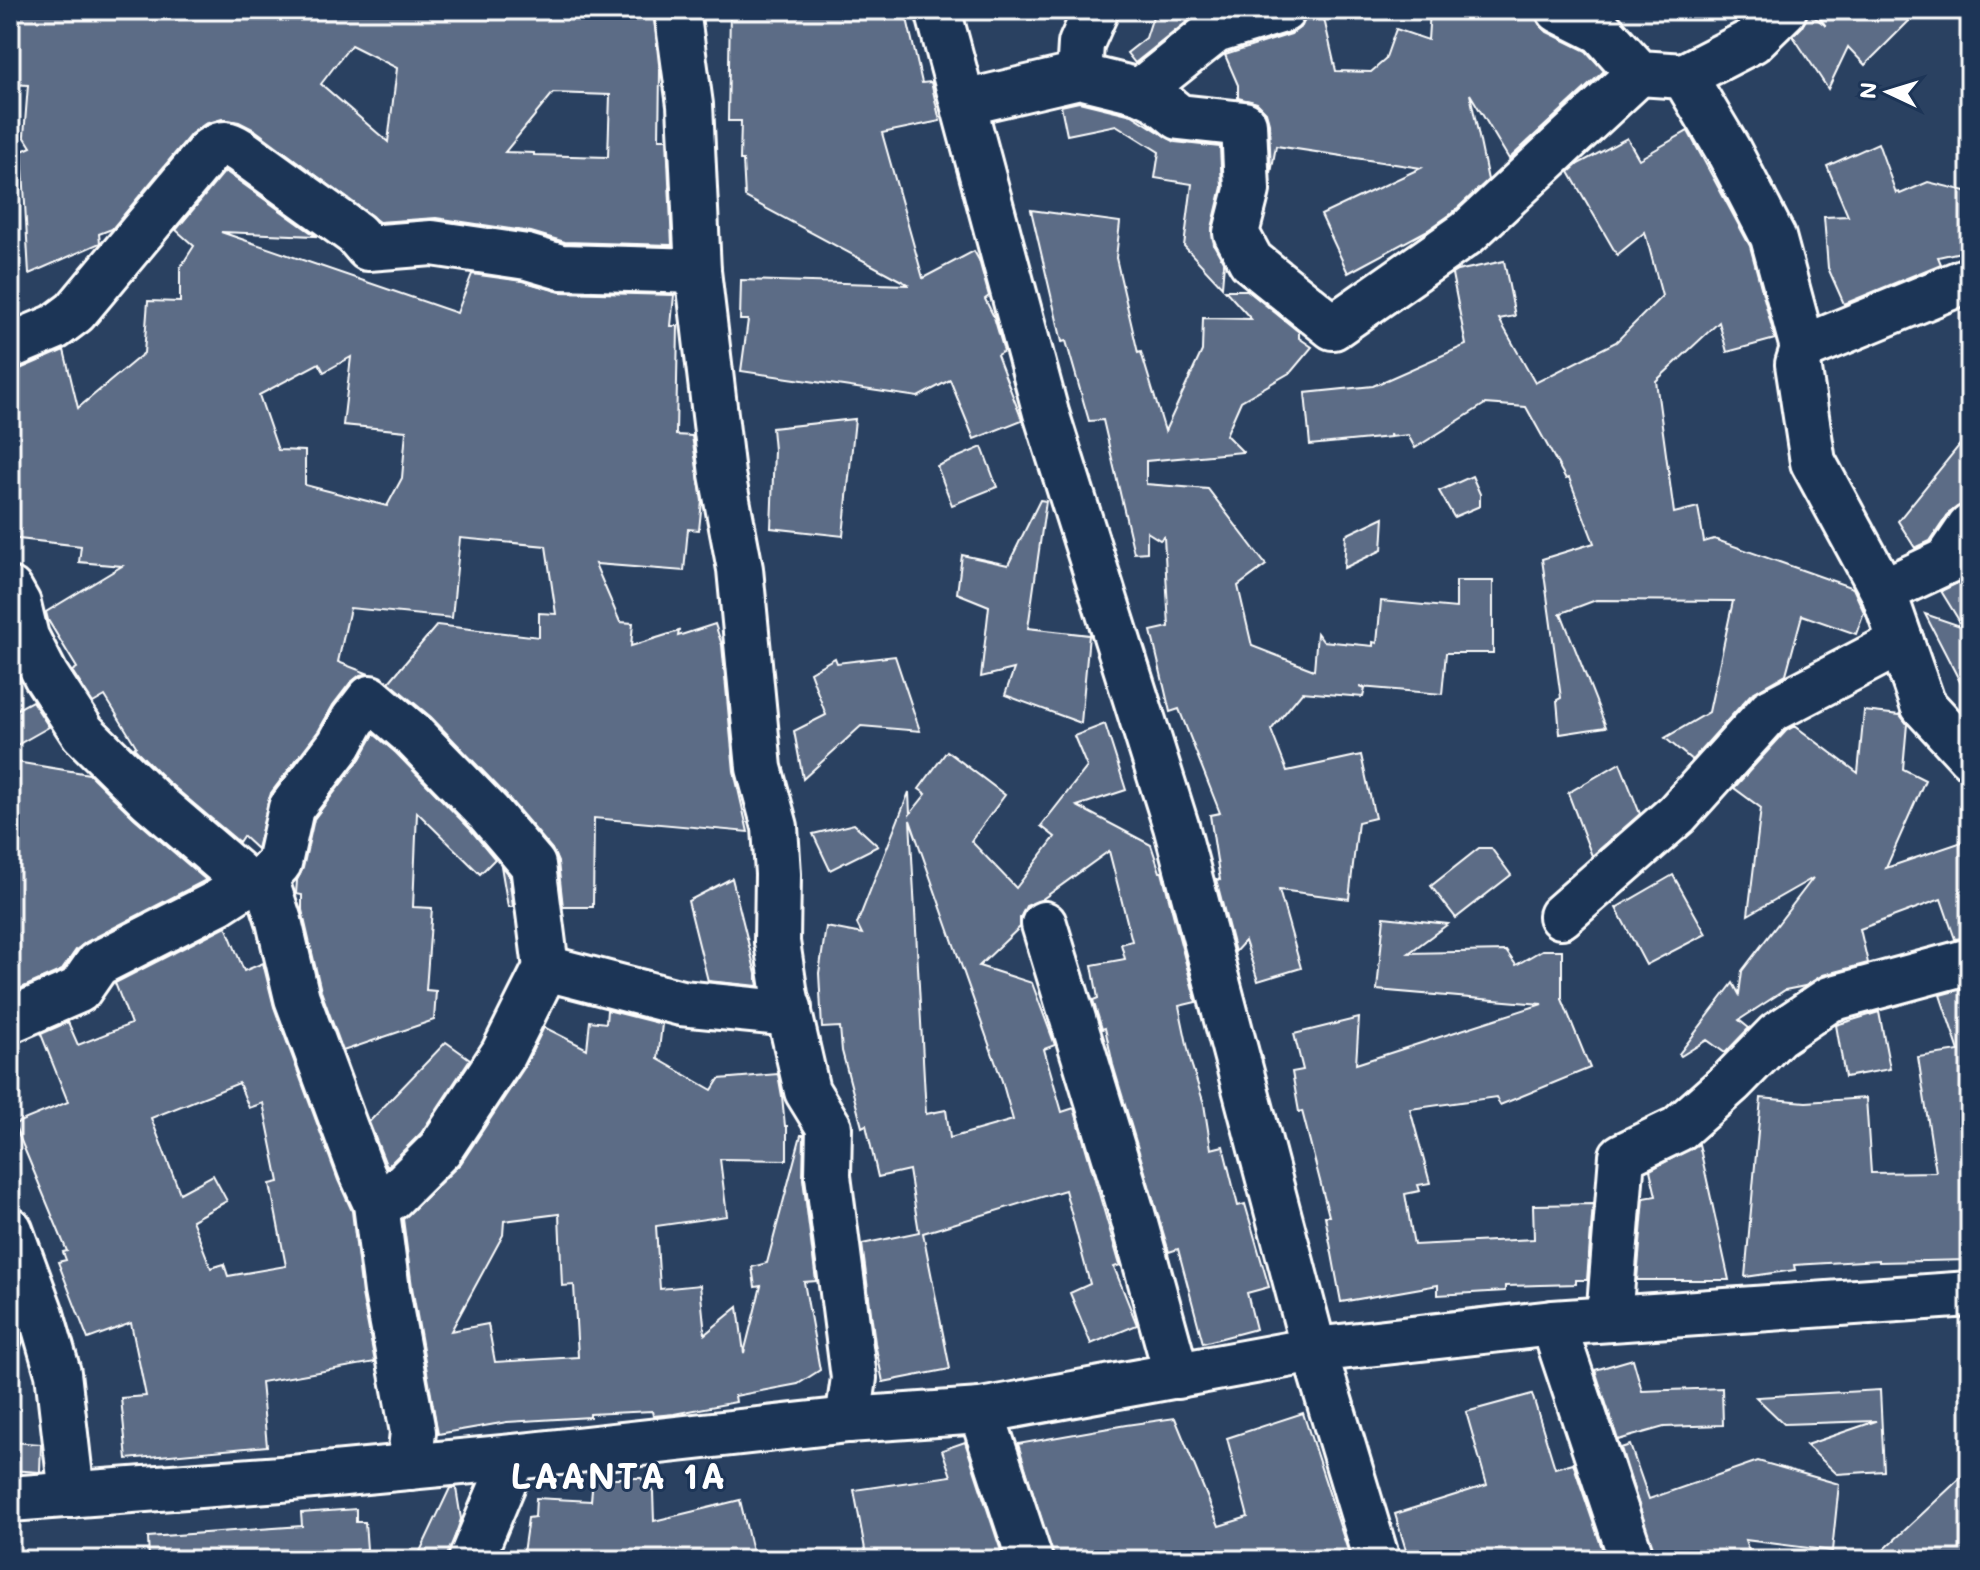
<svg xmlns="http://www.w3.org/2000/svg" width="1980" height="1570" font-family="Mali,sans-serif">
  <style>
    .building { fill: #5b6c86; stroke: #fff; stroke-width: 2; fill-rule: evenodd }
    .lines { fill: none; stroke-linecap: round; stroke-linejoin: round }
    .street-casing { stroke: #fff; stroke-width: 50 }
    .secondary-casing { stroke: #fff; stroke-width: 50 }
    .street { stroke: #1d3557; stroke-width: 44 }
    .secondary { stroke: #1d3557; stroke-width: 44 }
    .labels { text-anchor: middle; stroke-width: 6; stroke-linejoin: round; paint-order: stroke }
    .district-label { font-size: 36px; font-weight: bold; letter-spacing: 2px; fill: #fff; stroke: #1d3557 }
  </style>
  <rect width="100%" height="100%" fill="#2a4161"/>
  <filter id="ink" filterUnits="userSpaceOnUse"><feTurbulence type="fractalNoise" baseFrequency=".0125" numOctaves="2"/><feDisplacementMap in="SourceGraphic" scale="16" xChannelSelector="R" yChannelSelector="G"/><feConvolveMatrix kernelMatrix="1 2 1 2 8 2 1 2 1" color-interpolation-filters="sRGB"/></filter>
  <g filter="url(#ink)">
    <!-- building -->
    <g class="building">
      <path d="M11 10H552V16L632 17V10H653L660 73 659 139H667L672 245 565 242 531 232 436 218 379 222 255 130 239 122 222 119 205 124 191 134 112 229 99 234 100 243 29 274 22 151 31 147 24 136 28 85 10 84ZM351 45 397 68 388 142 321 84ZM553 93 610 95 608 157 534 155V153L505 152Z"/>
      <path d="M730 10H905L922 83 931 82 940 121 882 133 923 278 974 251 979 260 989 296 985 299 994 317 1004 351 997 355 1022 420 974 439 950 380 918 397 741 371 748 320H740L741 280 909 285 745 197 743 160H740L741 121H728Z"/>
      <path d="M1155 10H1196L1194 16 1135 63 1127 53 1146 38Z"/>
      <path d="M1322 10 1336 71 1371 72 1385 60 1396 29 1428 40 1430 10 1535 16 1539 24 1547 32 1586 51 1604 71 1509 159 1470 94 1488 180 1451 214 1428 230 1348 273 1321 215 1421 168 1276 146 1271 173 1269 123 1266 112 1257 103 1238 98V85L1225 55 1291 34 1302 26 1307 14Z"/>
      <path d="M1814 10H1920L1865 65 1848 47 1828 89 1793 36 1802 27 1808 12 1826 26Z"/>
      <path d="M1079 102 1132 115 1175 142 1220 147 1222 187 1212 228 1214 245 1224 263 1222 287 1184 246 1192 184 1155 178 1159 152 1116 125 1067 135 1061 106Z"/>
      <path d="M1688 131 1750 246 1775 339 1727 352 1719 322 1656 381 1674 513 1698 507 1704 542 1714 539 1853 588 1864 612 1856 634 1802 615 1786 674 1751 694 1692 760 1665 738 1709 712 1733 601 1596 600 1559 614 1561 613 1606 727 1560 734 1557 700 1561 698 1542 559 1594 543 1569 478 1566 479 1526 407 1485 404 1415 448 1408 435 1391 437 1390 434V437L1310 445 1305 393 1373 386 1466 345 1452 274 1457 271 1504 261 1515 316 1499 319 1535 383 1616 342 1662 296 1645 232 1617 255 1569 172 1578 164 1627 138 1639 159Z"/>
      <path d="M1878 143 1896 193 1899 192 1900 194 1928 182 1970 192V250L1938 257 1941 264 1844 304 1828 268 1824 217 1848 216 1827 166Z"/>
      <path d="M225 171 316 236 221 232 457 313 472 274 522 281 560 292 674 295 671 326H678L676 435 692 436 702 501 699 530 688 529 684 571 595 564 620 622 633 623 631 646 679 631 678 636 715 624 722 645 734 771 748 832 594 818 593 907H563L558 862 552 849 506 795 431 717 389 682 437 625 539 637V613L556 614 546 546 460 538 452 618 350 608 338 662 369 674 360 675 350 683 333 705 319 730 271 793 257 849 243 836 239 842 167 781 134 748 136 746 105 696 93 703 72 671 77 668 48 620 46 612 122 566 79 562 81 546 10 538V370L20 369 64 350 78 408 144 353 148 301 180 302V268L194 246 176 230ZM351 357 343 425 406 431 402 478 387 506 305 485V451L278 450 259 395 319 363 324 372Z"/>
      <path d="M1031 210 1120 222 1116 258 1138 353 1141 352 1165 431 1202 351 1203 318 1251 319 1225 290H1247L1299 332V338L1312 347 1291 372 1241 401 1226 435 1243 452 1146 461V484L1208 489 1266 565 1238 586 1252 646 1314 670 1317 633 1323 641 1373 646V642L1377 643 1381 601 1456 608V581H1493V653H1446L1442 694 1360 687 1365 689 1363 697 1302 692 1271 730 1287 771 1361 755 1375 818 1358 822 1349 899 1279 890 1301 968 1258 981 1245 941 1235 952 1216 879 1220 880 1210 815 1220 813 1179 709 1170 712 1151 631 1169 627 1164 537 1160 540 1147 532V552L1134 553 1103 420 1089 421 1066 341 1062 342Z"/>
      <path d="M855 419 843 536 771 528 774 450 772 428Z"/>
      <path d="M1970 432V495L1963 504 1949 513 1930 541 1915 548 1898 521Z"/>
      <path d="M982 447 997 487 952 505 937 466Z"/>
      <path d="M1472 476 1480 494V506L1454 517 1439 491Z"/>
      <path d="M1040 500 1046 501 1028 628 1089 635 1081 723 1005 695 1014 669 981 677 989 606 957 593 962 555 1008 565Z"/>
      <path d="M1384 517 1382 550 1344 568 1346 535Z"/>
      <path d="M1970 572V701L1925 614 1963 627 1941 591 1958 583Z"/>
      <path d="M895 656 920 731 861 726 803 779 794 731 826 715 810 672 835 658 837 663Z"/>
      <path d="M32 701 49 727 10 749V713Z"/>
      <path d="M1864 711 1900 715 1907 724 1903 769 1925 780 1886 868 1962 842 1970 866V937L1955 939 1941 899 1860 929 1868 963 1823 975 1805 986 1785 990 1739 1020 1749 1028 1725 1053 1707 1040 1681 1056 1679 1054 1733 983 1739 994 1742 971 1813 878 1748 915 1761 808 1734 788 1786 731 1795 726 1858 773Z"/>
      <path d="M1105 724 1126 790 1077 806 1151 845 1160 872H1162L1194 994 1196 1002 1179 1006 1191 1063 1204 1104 1211 1149 1223 1146 1238 1206 1245 1204 1269 1287 1247 1293 1256 1329 1203 1343 1178 1249 1169 1252 1113 1065 1105 1028 1102 1029 1093 1000 1098 998 1092 965 1125 959 1121 944 1132 941 1109 851 1041 900 1026 906 1020 918V927L979 966 1032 983 1055 1045 1044 1049 1062 1112 1074 1108 1120 1265 1114 1267 1137 1325 1091 1344 1070 1293 1090 1284 1065 1190 923 1233 950 1369 883 1382 875 1343 862 1244 919 1232 909 1170 878 1177 866 1125 862 1127 842 1051 840 1027 822 1028 819 973 826 927 862 934 857 924 909 792 910 814 926 794 919 789 947 751 1005 795 971 841 1016 888 1055 837 1041 826 1087 767 1074 736ZM910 820 1002 1081 1013 1120 950 1138 946 1110 926 1114Z"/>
      <path d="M374 734 396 753 470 829 495 859 480 874 417 812 413 907 432 908 426 990 436 991 434 1020 343 1051 321 991 302 910V895L296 894 297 880 303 868 314 819 360 759Z"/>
      <path d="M10 761 89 774 134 818 206 880 86 942 76 950 62 970 10 993Z"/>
      <path d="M1620 763 1640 814 1592 856 1568 793Z"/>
      <path d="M854 824 878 846 830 870 813 834Z"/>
      <path d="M1479 848H1491L1511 875 1456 918 1431 886Z"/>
      <path d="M501 866 509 876 513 907H508Z"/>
      <path d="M1673 875 1706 934 1646 965 1616 908Z"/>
      <path d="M732 878 756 974 758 986 708 981 688 901Z"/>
      <path d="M1384 917 1448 924 1409 953 1506 951 1516 965 1542 950H1562V999L1590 1068 1500 1105 1496 1097 1410 1109 1430 1183 1418 1185 1420 1191 1405 1194 1414 1245 1534 1239 1533 1205 1593 1204 1587 1280H1576V1284L1505 1286V1291L1438 1295V1285L1341 1302 1325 1216H1329L1302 1111 1299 1112 1292 1072 1303 1070 1294 1034 1359 1018 1356 1064 1542 1004 1377 990Z"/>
      <path d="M226 926 244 971 263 963 274 1007 338 1180 352 1211 362 1294 375 1362 261 1382 267 1446 127 1459 121 1398 146 1396 131 1323 88 1339 58 1262 66 1260 63 1252 67 1251 14 1124 68 1102 41 1034 68 1022 78 1045 131 1024 115 983ZM239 1083 249 1108 263 1103 279 1182 270 1184 286 1266 228 1276 224 1264 211 1268 192 1220 227 1201 213 1175 180 1193 151 1118Z"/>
      <path d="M1970 987V1260L1879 1262V1260L1794 1265 1795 1270 1745 1277 1761 1098 1806 1102 1866 1098 1871 1173 1936 1172 1918 1057 1959 1051 1940 995Z"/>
      <path d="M607 1010 662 1024 658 1059 712 1090 719 1079 778 1074 782 1096 785 1126H787V1160L720 1159 727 1216 656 1226 660 1289 700 1285 705 1334 738 1307 744 1353 761 1286 755 1287 752 1267 767 1263 801 1135H804L803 1179 816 1281 804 1282 820 1370 798 1384 735 1396 736 1402 674 1414 653 1416 652 1411 590 1414V1417L507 1422 438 1434 412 1287 403 1219 461 1163 524 1068 544 1027 587 1049 590 1021 606 1023ZM559 1214 562 1286 574 1285 578 1357 495 1362 488 1324 451 1331 503 1235 504 1221Z"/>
      <path d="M1879 1012 1890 1069 1845 1077 1836 1025Z"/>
      <path d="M446 1042 470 1059 421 1133 387 1167 369 1122Z"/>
      <path d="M1699 1144 1729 1280H1637L1644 1198 1656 1196 1650 1170Z"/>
      <path d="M10 1302 23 1341 16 1362 10 1361Z"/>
      <path d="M1633 1359 1642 1391 1722 1388 1723 1425 1664 1427 1618 1440 1595 1370Z"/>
      <path d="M1880 1390 1884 1471 1837 1474 1806 1445 1876 1421 1784 1424 1756 1397Z"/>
      <path d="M1532 1394 1555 1468 1573 1463 1606 1560H1409L1395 1514 1487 1485 1466 1412Z"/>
      <path d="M1303 1413 1351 1560H1054L1018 1444 1126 1425 1175 1418 1219 1526 1248 1517 1227 1438Z"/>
      <path d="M10 1442 41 1444 40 1472 10 1470Z"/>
      <path d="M965 1442 1004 1560H867L854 1490 951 1476 942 1450Z"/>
      <path d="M1630 1445 1649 1499 1758 1461 1839 1484 1832 1551 1745 1540 1752 1560H1656L1621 1448Z"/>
      <path d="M1970 1469V1560H1873Z"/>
      <path d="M593 1478H641L653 1492 654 1521 740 1500 754 1560H522L528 1518 535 1517 536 1498 591 1501Z"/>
      <path d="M450 1488H456L461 1519 447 1560H416Z"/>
      <path d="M356 1509V1522H365L367 1549 272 1556V1560H149L148 1537 302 1526 301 1513Z"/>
    </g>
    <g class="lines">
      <defs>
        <g id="street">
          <path d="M677 10 690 105 698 271 722 474 740 569 759 768 775 827 778 874 777 942 785 995 807 1091 829 1127 828 1176 854 1378 848 1420"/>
          <path d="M1559 10 1601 31 1639 73 1684 76 1728 150 1773 237 1803 348 1798 364 1813 462 1883 591 1923 705 1970 756"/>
          <path d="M1079 76 1081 44 1096 10"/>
          <path d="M1684 76 1752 41 1784 10"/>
          <path d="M1140 91 1157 99 1179 117 1244 124 1247 190 1236 233 1251 261 1333 327 1467 233 1639 73"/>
          <path d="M964 103 1079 76 1140 91 1215 31 1283 10"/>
          <path d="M10 346 55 327 75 312 210 150C224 141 229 143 241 151L356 234 368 248 432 243 527 257 561 267 698 271"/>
          <path d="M1803 348 1970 279"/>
          <path d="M10 590 18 604 26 637 46 676 83 733 150 799 248 883"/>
          <path d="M1883 591 1947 561 1970 527"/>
          <path d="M265 878 279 921 297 998 361 1171 376 1204 387 1291 413 1432 409 1467"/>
          <path d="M1561 916 1677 814 1770 711 1901 642"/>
          <path d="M1044 924 1132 1213 1177 1376"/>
          <path d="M546 968 681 1003 772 1012 789 1008"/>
          <path d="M10 1020 79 990 97 964 217 903 248 883 265 878 279 863 291 808 340 744 353 720 370 698 413 735 488 812 533 865 546 968 503 1054 440 1149 391 1198 376 1204"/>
          <path d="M10 1230 41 1314 58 1373 72 1495"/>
          <path d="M1609 1319 1622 1156 1678 1129 1731 1082 1777 1035 1830 999 1970 961"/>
          <path d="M1553 1323 1632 1560"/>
          <path d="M981 1411 1030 1560"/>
          <path d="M471 1560 514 1457"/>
          <path d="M1377 1560 1314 1350 1553 1323 1970 1294"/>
        </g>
        <path id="secondary" d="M10 1499 281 1479 514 1457 848 1420 981 1411 1314 1350 1176 826 1046 413 938 10"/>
      </defs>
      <!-- street casing -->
      <use href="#street" class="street-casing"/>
      <!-- secondary casing -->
      <use href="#secondary" class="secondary-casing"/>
      <!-- street -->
      <use href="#street" class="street"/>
      <!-- secondary -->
      <use href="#secondary" class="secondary"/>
    </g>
  </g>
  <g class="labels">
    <!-- district labels -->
    <g class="district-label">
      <text x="619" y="1489">LAANTA 1A</text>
    </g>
  </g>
  <!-- margin -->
  <rect width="1980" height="1570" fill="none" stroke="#1d3557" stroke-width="40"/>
  <rect x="20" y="20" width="1940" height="1530" fill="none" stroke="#fff" stroke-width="3" filter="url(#ink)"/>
  <!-- north arrow -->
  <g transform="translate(1888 92) rotate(274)" stroke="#1d3557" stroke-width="6" paint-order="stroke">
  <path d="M0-6L14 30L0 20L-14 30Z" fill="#ffffff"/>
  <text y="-12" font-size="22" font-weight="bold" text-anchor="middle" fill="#ffffff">N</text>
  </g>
</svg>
